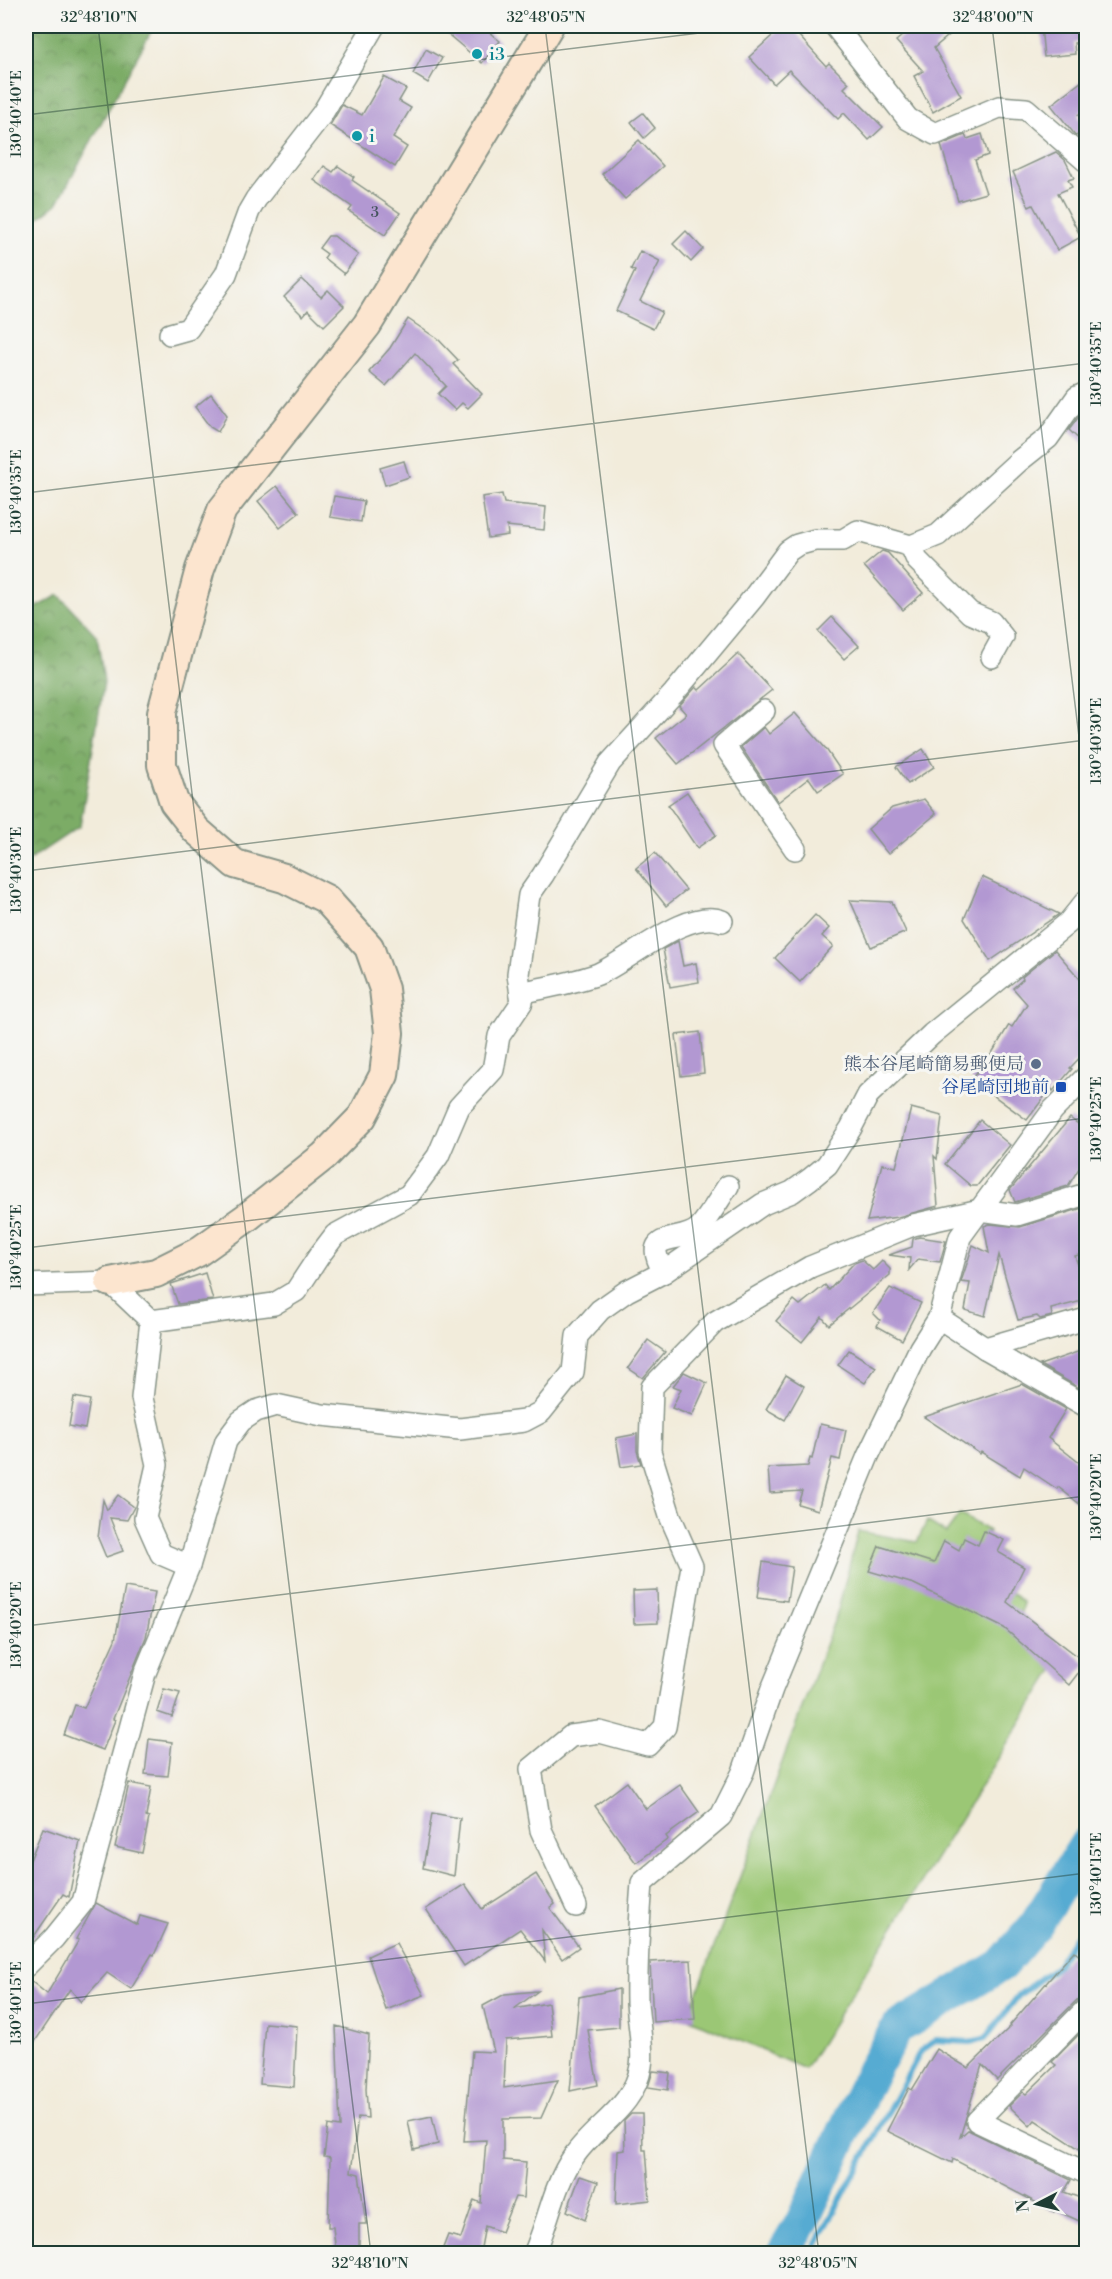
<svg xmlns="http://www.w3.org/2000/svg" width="1112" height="2279" font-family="'Libre Bodoni','Noto Serif JP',serif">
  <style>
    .green { fill: #9bc774; stroke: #5d8254; stroke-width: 1.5 }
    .forest { fill: url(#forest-crowns); stroke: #4e744d; stroke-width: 1.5 }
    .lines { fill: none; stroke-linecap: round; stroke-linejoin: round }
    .stream { stroke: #56abd2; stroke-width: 6 }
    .river { stroke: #56abd2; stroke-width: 34 }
    .building { fill: #b298d2 }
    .street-casing { stroke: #889488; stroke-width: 24 }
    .secondary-casing { stroke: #889488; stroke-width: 32 }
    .street { stroke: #fff; stroke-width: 21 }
    .secondary { stroke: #fce5cf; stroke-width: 28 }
    .ticks { fill: none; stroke: #1f3d34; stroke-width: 1.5; stroke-opacity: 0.45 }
    .culture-dot { fill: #0f9aa8; stroke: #f6f6f2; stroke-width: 2 }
    .service-dot { fill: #5c6f8a; stroke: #f6f6f2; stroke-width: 2 }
    .transit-dot { fill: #1a4fb4; stroke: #f6f6f2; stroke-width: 2 }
    .labels { text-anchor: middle; stroke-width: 6; stroke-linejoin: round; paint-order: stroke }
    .number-label { font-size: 15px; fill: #44545c }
    .culture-label { font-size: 18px; fill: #0d838f; stroke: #f6f6f2; text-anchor: start }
    .service-label { font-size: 18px; fill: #4e5e75; stroke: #f6f6f2; text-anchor: end }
    .transit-label { font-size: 18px; fill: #164399; stroke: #f6f6f2; text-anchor: end }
    .neatline { fill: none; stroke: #1f3d34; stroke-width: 2 }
    .ticks-label { font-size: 15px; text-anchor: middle; fill: #1f3d34 }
  </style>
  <defs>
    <pattern id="forest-crowns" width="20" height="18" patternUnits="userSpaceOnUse" patternTransform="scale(1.5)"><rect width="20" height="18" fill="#7cac66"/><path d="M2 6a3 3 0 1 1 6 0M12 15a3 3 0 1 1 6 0" fill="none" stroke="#658d55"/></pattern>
  </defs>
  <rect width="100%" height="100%" fill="#f6f6f2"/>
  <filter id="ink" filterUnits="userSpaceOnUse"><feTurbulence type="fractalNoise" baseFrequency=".0167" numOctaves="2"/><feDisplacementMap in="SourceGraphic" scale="12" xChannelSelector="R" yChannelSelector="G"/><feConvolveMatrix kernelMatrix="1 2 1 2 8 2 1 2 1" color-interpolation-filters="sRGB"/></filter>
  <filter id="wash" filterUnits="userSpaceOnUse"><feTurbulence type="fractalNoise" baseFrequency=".008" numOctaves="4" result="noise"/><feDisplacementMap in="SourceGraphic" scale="24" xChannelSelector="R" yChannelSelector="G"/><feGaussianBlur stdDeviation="1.35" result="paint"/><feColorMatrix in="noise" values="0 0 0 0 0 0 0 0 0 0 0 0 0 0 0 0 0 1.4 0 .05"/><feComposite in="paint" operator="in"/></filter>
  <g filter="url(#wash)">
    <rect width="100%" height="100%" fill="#f2ecdb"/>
    <!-- green -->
    <path class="green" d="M960 1514 989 1531 981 1544 1003 1554 995 1577 1023 1603 1020 1616 1065 1651 805 2069 688 2018 838 1610 858 1531 917 1542 927 1521 946 1533Z"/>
    <!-- forest -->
    <g class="forest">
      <path d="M26 26H154L57 204 26 228Z"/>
      <path d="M59 595 97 636 104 682 80 826 26 862V613Z"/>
    </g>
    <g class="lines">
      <!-- stream -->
      <path class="stream" d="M811 2254 921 2051 936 2040 969 2042 985 2039 1019 1995 1056 1967 1080 1930 1086 1905"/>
      <!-- river -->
      <path class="river" d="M783 2254 801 2224 873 2070 897 2028 1001 1965 1035 1926 1086 1844"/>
    </g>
    <g id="blocks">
      <!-- building -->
      <g class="building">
        <path d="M438 26H481L500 41 482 63Z"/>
        <path d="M783 26H790L826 66 829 63 849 83 844 88 883 127 869 140 844 113 838 119 789 70 774 84 749 57Z"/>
        <path d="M914 26H960L934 48 961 96 933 112 914 76 923 71 896 41Z"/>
        <path d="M1041 26H1083L1085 42 1074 43 1075 54 1044 57Z"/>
        <path d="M426 49 442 58 428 83 413 74Z"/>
        <path d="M384 77 406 89 399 101 411 108 393 138 407 147 395 167 330 125 342 105 362 115Z"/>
        <path d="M1086 78V108L1078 115 1086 128 1076 136 1051 105Z"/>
        <path d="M643 113 655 128 644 138 631 122Z"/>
        <path d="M982 134 988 155 975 160 986 193 958 201 941 145 965 135 967 139Z"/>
        <path d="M639 140 663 166 625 199 602 174Z"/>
        <path d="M1056 152 1065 160 1074 178 1068 180 1072 187 1058 193 1081 237 1057 250 1033 205 1029 207 1013 172Z"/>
        <path d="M324 166 333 172 338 166 354 177 352 180 400 213 385 235 349 211 352 207 314 180Z"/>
        <path d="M686 231 703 249 691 262 673 244Z"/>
        <path d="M328 236H334L358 255 344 274 324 258 327 254 319 248Z"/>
        <path d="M640 251 660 261 640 301 662 312 653 329 616 311 635 271 631 269Z"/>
        <path d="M302 279 321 297 328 290 344 306 324 326 308 310 303 316 284 297Z"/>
        <path d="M408 319 439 340 458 360 453 364 482 394 468 408 462 403 455 410 438 394 446 386 415 353 386 386 369 372 390 348Z"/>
        <path d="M211 394 227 415 218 432 210 427 195 407Z"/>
        <path d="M1086 407V446L1069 430Z"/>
        <path d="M404 461 409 477 385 485 380 468Z"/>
        <path d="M277 486 299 513 280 528 258 501Z"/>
        <path d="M502 494 504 503 546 507 544 530 507 526 508 535 488 538 482 497Z"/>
        <path d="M334 496 364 501 361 522 330 517Z"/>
        <path d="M882 551 888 553 923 593 903 610 864 566Z"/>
        <path d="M832 617 859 646 844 659 818 631Z"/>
        <path d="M738 654 772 690 678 764 656 738 686 714 679 706 695 688 696 687 699 690Z"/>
        <path d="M795 713 826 749 843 774 818 791 809 778 778 802 741 747 764 727 769 734Z"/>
        <path d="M923 749 934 767 908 784 896 767Z"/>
        <path d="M687 792 716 835 697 848 668 805Z"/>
        <path d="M924 799 936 814 888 854 868 829 892 808Z"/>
        <path d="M655 853 686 890 666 906 636 868Z"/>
        <path d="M982 877 1059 914 990 961 964 919Z"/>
        <path d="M850 900 892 902 906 932 871 947Z"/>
        <path d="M815 915 829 928 822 936 833 946 800 982 775 958Z"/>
        <path d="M678 941 683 966 696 963 699 982 670 987 663 949Z"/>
        <path d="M1055 950 1086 986V1051L1070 1068 1072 1069 1053 1091 1051 1088 1027 1120 971 1079 989 1058 1009 1025 1012 1027 1027 1004 1013 988 1023 979 1022 977Z"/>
        <path d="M700 1032 704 1073 681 1076 676 1035Z"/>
        <path d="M911 1108 942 1116 937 1159 934 1156 938 1206 898 1217 867 1221 882 1164 896 1167Z"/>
        <path d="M1070 1118 1086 1130V1157L1068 1186 1015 1202 1010 1190Z"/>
        <path d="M980 1120 1010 1145 977 1186H971L945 1164Z"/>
        <path d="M1086 1207V1253L1075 1256 1086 1288V1300L1051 1309 1052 1316 1040 1319 1037 1316 1018 1320 999 1255 985 1316 965 1310 970 1283 961 1282 973 1245 989 1253 984 1226 990 1224 1020 1227Z"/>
        <path d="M919 1237 946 1241 940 1262 918 1259 909 1270 910 1258 889 1255 912 1247 913 1239Z"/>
        <path d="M862 1260 873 1270 882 1261 890 1269V1275L829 1325 822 1317 802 1342 776 1321 794 1300 800 1305 825 1285 829 1290 854 1263Z"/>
        <path d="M205 1273 213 1300 178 1304 171 1284Z"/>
        <path d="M890 1288 921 1303 902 1340 877 1326 880 1320 873 1313Z"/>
        <path d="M648 1340 665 1352 643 1378 628 1368Z"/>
        <path d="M1086 1349V1392L1040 1365Z"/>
        <path d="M849 1350 876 1367 865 1383 838 1365Z"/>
        <path d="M684 1372 707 1383 692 1416 672 1408 681 1389 673 1386Z"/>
        <path d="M786 1375 804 1386 785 1420 766 1409Z"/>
        <path d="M1022 1384 1066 1409 1048 1438 1086 1468V1509L1058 1487 1057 1489 1024 1467 1020 1476 981 1452 980 1454 924 1417Z"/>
        <path d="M74 1397 90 1400 85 1429 69 1426Z"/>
        <path d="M820 1424 846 1430 840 1460 832 1458 818 1510 798 1504 802 1491 770 1493 768 1468 808 1466 810 1458 812 1459Z"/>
        <path d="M637 1434V1451L641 1464 621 1467 616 1438Z"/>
        <path d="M118 1495 134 1507 127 1520 110 1518 123 1551 106 1557 98 1538 103 1500 107 1510Z"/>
        <path d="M984 1531 1004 1540 998 1552 1024 1567 1007 1602 1086 1663 1069 1685 1004 1628 914 1584 869 1571 879 1546 934 1563 944 1541 959 1550 964 1538 978 1545Z"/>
        <path d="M763 1562 792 1567 787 1601 758 1597Z"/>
        <path d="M125 1587 155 1592 146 1637 113 1719 115 1720 103 1750 64 1735 75 1705 84 1708 115 1640Z"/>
        <path d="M657 1590 658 1623 634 1624 633 1591Z"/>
        <path d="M164 1689 180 1693 172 1717 157 1712Z"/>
        <path d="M149 1739 172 1742 168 1776 145 1774Z"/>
        <path d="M627 1782 646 1809 680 1785 699 1812 666 1836 668 1839 636 1863 595 1806Z"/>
        <path d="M129 1783 151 1787 146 1817 149 1818 142 1853 115 1847Z"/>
        <path d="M432 1813 460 1818 454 1876 423 1868Z"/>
        <path d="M43 1828 80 1841 69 1897 63 1894 26 1948V1870Z"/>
        <path d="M536 1874 555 1904 550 1908 579 1947 562 1959 542 1930 545 1961 520 1929 464 1966 426 1909 465 1884 482 1909Z"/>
        <path d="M96 1903 137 1925 140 1916 168 1924 154 1955 152 1954 131 1989 107 1973 81 2002 70 1989 26 2055V1993L32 1982 47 1994 79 1940 76 1939Z"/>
        <path d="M396 1943 424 1995 386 2010 368 1956Z"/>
        <path d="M1074 1951 1086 1962V1997L1077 2000 997 2080 982 2065 960 2137 968 2130 1071 2180 1064 2192 1086 2200V2224L1055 2210 1054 2212 953 2159 952 2163 887 2131 909 2088 912 2090 937 2049 968 2068 1011 2026 1010 2025Z"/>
        <path d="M691 1960 695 2019 653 2022 650 1962Z"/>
        <path d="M619 1989V2027L588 2030 598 2085 570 2091 579 1997Z"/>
        <path d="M538 1991 514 2009 548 2003 552 2036 506 2040 504 2088 558 2080 541 2118 503 2119V2160L526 2162 523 2198 515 2197 501 2232 485 2226 480 2253H441L448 2235 461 2238 474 2200 481 2203 486 2140 464 2141 472 2051 494 2052 483 2006 505 1994Z"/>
        <path d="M265 2023 297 2026 294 2087 260 2084Z"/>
        <path d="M336 2026 369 2035 366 2089 368 2118 358 2117 351 2172 359 2174 366 2224H359V2253H336L333 2227H328L330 2158 324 2157 328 2125 340 2127Z"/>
        <path d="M1086 2027V2141L1081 2150 1035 2120 1030 2126 1009 2106 1023 2092 1026 2094 1056 2065 1052 2062Z"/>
        <path d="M653 2071 670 2073 668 2090 648 2087Z"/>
        <path d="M631 2114H642L643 2150H646L650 2200 616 2204 618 2151 625 2150 624 2121Z"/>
        <path d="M432 2116 438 2144 414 2150 408 2121Z"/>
        <path d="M580 2176 598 2182 585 2220 567 2211Z"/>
      </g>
    </g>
  </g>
  <g filter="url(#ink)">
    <use href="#blocks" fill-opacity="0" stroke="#889488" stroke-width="1.5"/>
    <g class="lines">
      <defs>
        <g id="street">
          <path d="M835 26 908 119 935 134 999 107 1026 109 1086 161"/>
          <path d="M170 334 188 329 226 274 249 211 256 199 322 114 374 26"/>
          <path d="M911 546 917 560 970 613 991 622 1003 637 992 657"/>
          <path d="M764 711 724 745 795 849"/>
          <path d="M521 993C546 987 574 983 598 974 630 960 688 907 722 921"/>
          <path d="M664 1272C638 1229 682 1245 699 1228 710 1216 719 1199 728 1186"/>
          <path d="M26 1285 110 1282 151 1321"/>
          <path d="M939 1318 985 1348 1086 1406"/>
          <path d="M151 1321 274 1304 296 1291 319 1256 335 1235 409 1195 438 1156 459 1107 493 1070 499 1036 522 1002 518 974 529 895 543 875 610 763 674 693 754 597 788 551 797 545 815 540H843L858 531 911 546 938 535 1019 461 1048 438 1077 397 1086 393"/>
          <path d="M151 1321 142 1398 157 1465 145 1518 161 1554 189 1566"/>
          <path d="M985 1348 1086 1319"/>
          <path d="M576 1906 541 1830 531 1769 571 1736 600 1732 648 1745 665 1727 692 1566 670 1516 650 1451 652 1387 715 1322 810 1267 913 1225 980 1210 1017 1215 1086 1194"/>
          <path d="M26 1966 54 1938 83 1902 145 1673 189 1566 226 1441 241 1421 256 1411 276 1405 322 1415 460 1429 524 1421 541 1412 573 1372 577 1336 600 1310 627 1291 664 1272 763 1204 792 1192 810 1179 827 1165 851 1128 868 1095 932 1034 1068 923 1086 901"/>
          <path d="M1086 2009 977 2121 1086 2173"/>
          <path d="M534 2254C549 2221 553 2186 574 2156 596 2124 634 2108 641 2066 644 2050 638 2020 637 2002 636 1962 639 1922 642 1883L721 1816 743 1772 772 1689 868 1456 920 1348 939 1318 960 1237 1053 1110 1086 1077"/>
        </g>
        <path id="secondary" d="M110 1282 156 1273 198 1252 246 1218 324 1156 362 1117 384 1075 389 1033 384 989 369 947 326 899 284 878 235 864 196 830 174 802 162 765V712L200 569 222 510 367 325 549 26"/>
      </defs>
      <!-- street casing -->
      <use href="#street" class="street-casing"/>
      <!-- secondary casing -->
      <use href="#secondary" class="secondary-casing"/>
      <!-- street -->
      <use href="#street" class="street"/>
      <!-- secondary -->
      <use href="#secondary" class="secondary"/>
    </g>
  </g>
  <!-- ticks -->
  <path class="ticks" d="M98 26 371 2254M545 26 819 2254M992 26 1086 794M26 115 757 26M26 493 1086 363M26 871 1086 740M26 1248 1086 1118M26 1626 1086 1496M26 2004 1086 1873M1065 2254 1086 2251"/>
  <!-- markers -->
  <g class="culture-dot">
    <circle cx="477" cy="54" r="6"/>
    <circle cx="357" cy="136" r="6"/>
  </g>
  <circle class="service-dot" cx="1036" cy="1064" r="6"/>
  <rect class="transit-dot" x="1055" y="1081" width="12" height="12" rx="3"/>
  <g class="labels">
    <!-- number labels -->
    <g class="number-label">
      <text x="375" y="217">3</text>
    </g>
    <!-- culture labels -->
    <g class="culture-label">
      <text x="489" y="60">i3</text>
      <text x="369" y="142">i</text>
    </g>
    <!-- service labels -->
    <g class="service-label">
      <text x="1024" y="1070">熊本谷尾崎簡易郵便局</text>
    </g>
    <!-- transit labels -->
    <g class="transit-label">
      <text x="1049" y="1093">谷尾崎団地前</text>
    </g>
  </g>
  <!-- margin -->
  <rect width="1112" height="2279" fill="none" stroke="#f6f6f2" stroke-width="66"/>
  <!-- north arrow -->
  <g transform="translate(1037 2204) rotate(263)" stroke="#f6f6f2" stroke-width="4.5" paint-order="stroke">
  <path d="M0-4.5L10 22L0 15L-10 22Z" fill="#1f3d34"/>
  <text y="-9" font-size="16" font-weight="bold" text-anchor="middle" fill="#1f3d34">N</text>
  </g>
  <rect x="33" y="33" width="1046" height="2213" class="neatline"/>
  <g class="ticks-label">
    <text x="99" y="22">32°48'10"N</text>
    <text x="546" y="22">32°48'05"N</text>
    <text x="993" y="22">32°48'00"N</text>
    <text transform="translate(16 114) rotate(-90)" y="5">130°40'40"E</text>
    <text transform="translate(1096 364) rotate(-90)" y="5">130°40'35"E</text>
    <text transform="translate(16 492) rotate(-90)" y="5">130°40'35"E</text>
    <text transform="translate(1096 741) rotate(-90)" y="5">130°40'30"E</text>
    <text transform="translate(16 870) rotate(-90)" y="5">130°40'30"E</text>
    <text transform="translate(1096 1119) rotate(-90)" y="5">130°40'25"E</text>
    <text transform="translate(16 1247) rotate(-90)" y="5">130°40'25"E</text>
    <text transform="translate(1096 1497) rotate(-90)" y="5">130°40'20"E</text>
    <text transform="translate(16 1625) rotate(-90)" y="5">130°40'20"E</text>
    <text transform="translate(1096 1874) rotate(-90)" y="5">130°40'15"E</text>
    <text transform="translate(16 2003) rotate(-90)" y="5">130°40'15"E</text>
    <text x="370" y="2268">32°48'10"N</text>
    <text x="818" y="2268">32°48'05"N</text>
  </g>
</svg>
